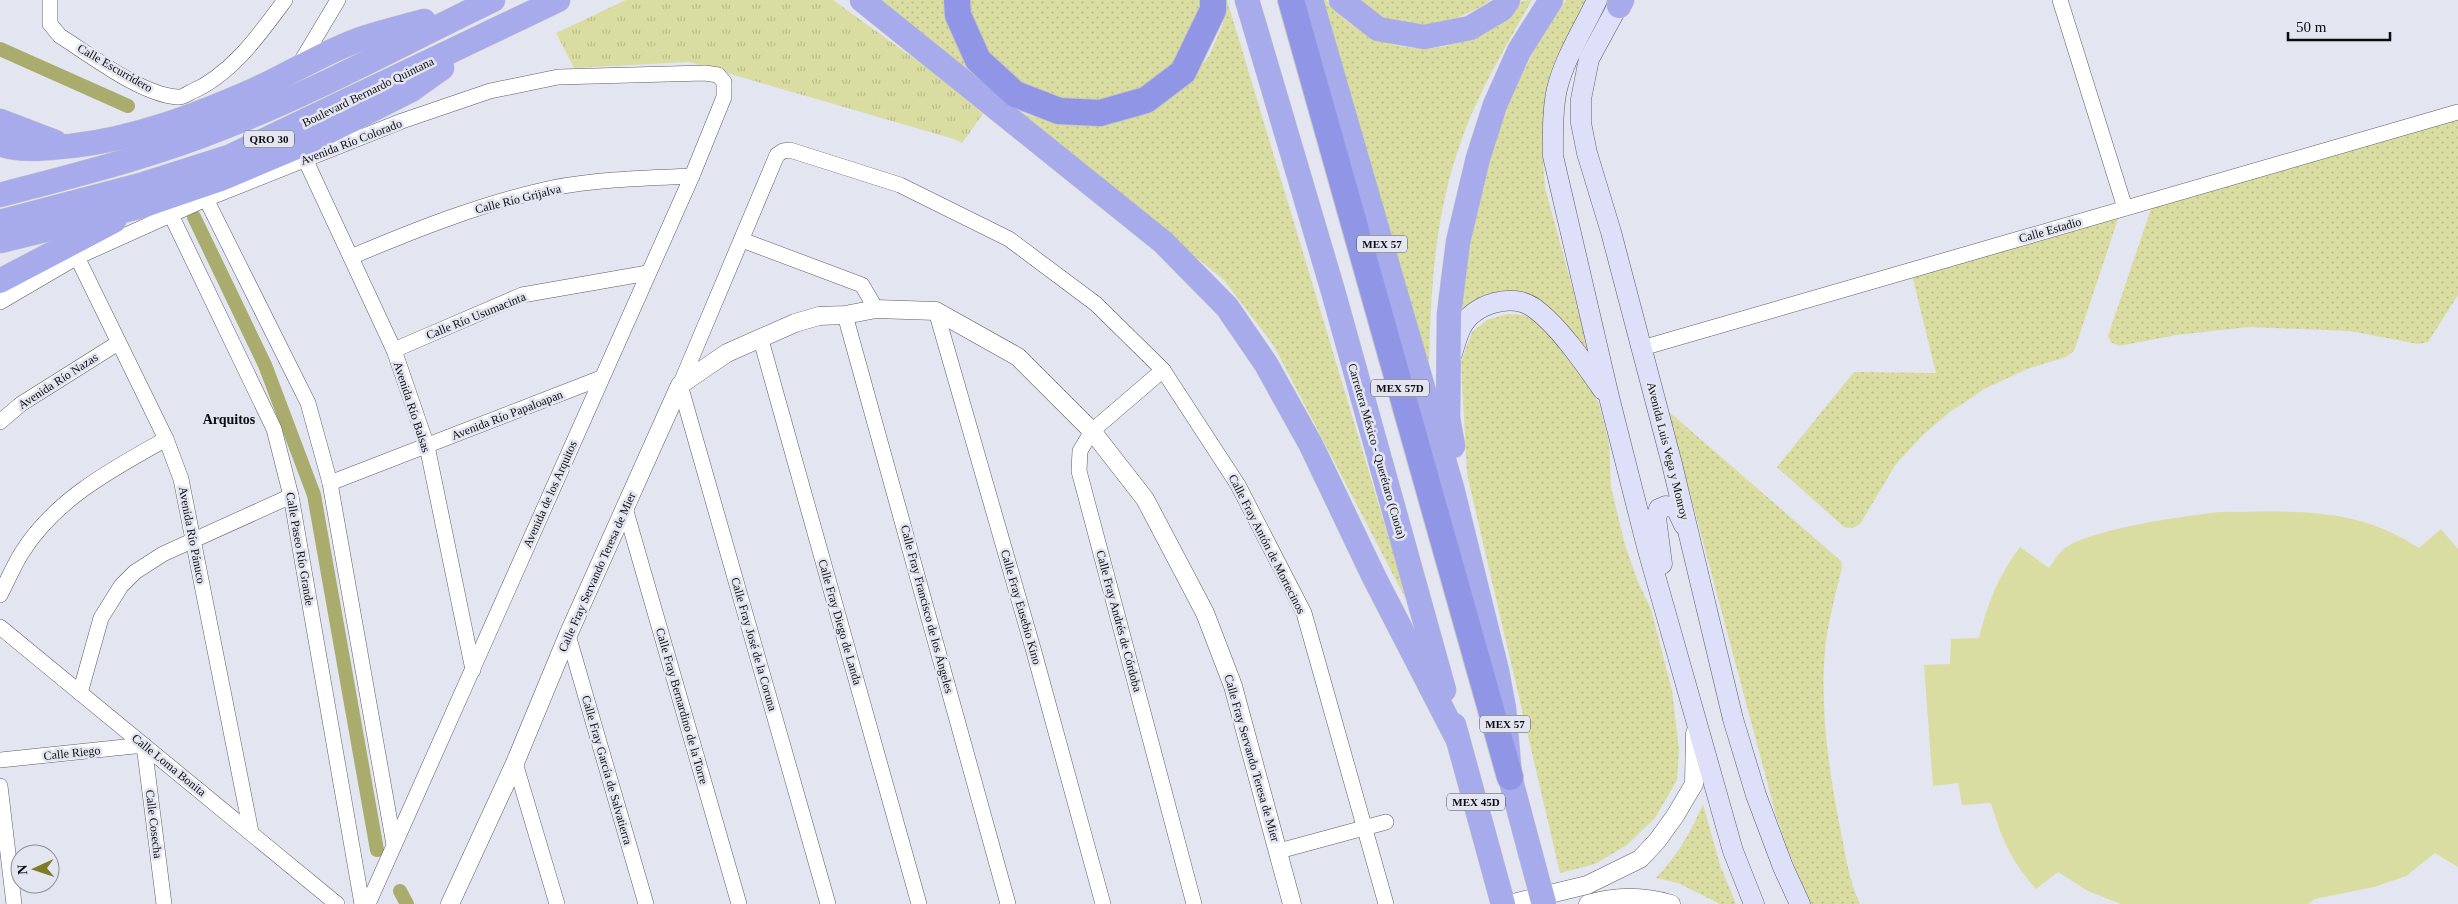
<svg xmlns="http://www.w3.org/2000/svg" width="2458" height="904" font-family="'Times New Roman',serif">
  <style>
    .grass { fill: url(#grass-dots) }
    .park { fill: url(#park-tufts) }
    .pitch { fill: #dadda1 }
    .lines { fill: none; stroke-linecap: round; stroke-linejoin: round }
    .canal { stroke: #a9ac6c; stroke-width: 14 }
    .minor-casing { stroke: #5c5d67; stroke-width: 16 }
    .tertiary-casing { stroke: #5c5d67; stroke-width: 19 }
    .secondary-casing { stroke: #5c5d67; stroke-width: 21 }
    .trunk-casing { stroke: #c4c5c5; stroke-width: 25 }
    .motorway-casing { stroke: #c4c5c5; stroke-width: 28 }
    .minor { stroke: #fff; stroke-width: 15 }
    .tertiary { stroke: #fff; stroke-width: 18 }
    .secondary { stroke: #dedff8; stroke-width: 20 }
    .trunk { stroke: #a7aaeb; stroke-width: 24 }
    .motorway { stroke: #9195e6; stroke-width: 26 }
    .trunk-bridge-casing { stroke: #c4c5c5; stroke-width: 25; stroke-linecap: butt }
    .trunk-bridge { stroke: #a7aaeb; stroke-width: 24 }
    .labels { text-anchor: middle; stroke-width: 5; stroke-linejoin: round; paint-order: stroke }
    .shield { fill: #e3e5f0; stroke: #4c4d52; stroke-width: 1 }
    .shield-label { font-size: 11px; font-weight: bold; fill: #0b0c0f }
    .street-label { font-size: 12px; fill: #0b0c0f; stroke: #e3e5f0 }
    .neighbourhood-label { font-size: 14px; font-weight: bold; fill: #0b0c0f; stroke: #e3e5f0 }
  </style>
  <defs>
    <pattern id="grass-dots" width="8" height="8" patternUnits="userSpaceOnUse" patternTransform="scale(1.25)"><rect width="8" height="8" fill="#dadda1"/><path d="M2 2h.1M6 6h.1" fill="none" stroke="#babc89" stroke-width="1.8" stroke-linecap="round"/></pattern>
    <pattern id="park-tufts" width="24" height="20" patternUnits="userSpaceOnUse" patternTransform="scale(1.25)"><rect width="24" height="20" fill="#dadda1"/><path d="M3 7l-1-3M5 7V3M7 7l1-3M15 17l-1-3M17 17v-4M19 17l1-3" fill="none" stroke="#babc89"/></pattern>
  </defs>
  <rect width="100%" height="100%" fill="#e3e5f0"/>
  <!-- grass -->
  <g class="grass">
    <path d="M876 0H948L985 85Z"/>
    <path d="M970 0H1203C1197 16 1192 40 1184 54 1180 61 1171 67 1165 72 1099 135 975 95 970 0Z"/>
    <path d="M1226 0H1227L1409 605 1274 346 1224 280 1017 112 1049 121 1082 126 1127 119 1189 81 1209 56 1223 24Z"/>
    <path d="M1320 0H1326C1356 39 1416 62 1464 40 1487 29 1504 0 1532 0 1507 44 1480 89 1463 136 1434 212 1430 295 1429 375Z"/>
    <path d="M1353 0H1491C1460 21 1420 34 1384 18 1373 14 1363 6 1353 0Z"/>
    <path d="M1566 0H1608L1563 53 1547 106 1542 145 1545 188 1590 352 1554 312 1535 299 1458 317C1474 204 1497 95 1566 0Z"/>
    <path d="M2458 116V295L2428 342 2418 344 2350 331 2249 327 2176 335 2119 346 2111 342 2108 336 2153 203Z"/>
    <path d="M2120 213 2074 351 2066 357 2027 369 1986 388 1950 412 1924 434 1896 464 1860 524 1853 528 1844 527 1777 467 1854 372 1936 373 1912 275Z"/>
    <path d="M1507 314 1524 315 1541 325 1576 366 1599 404 1609 443 1611 487 1625 545 1638 582 1651 609 1672 691 1679 750 1677 780 1655 818 1627 845 1595 864 1560 873 1467 474 1461 362 1472 332 1487 320Z"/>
    <path d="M1668 411 1841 561 1842 568C1836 590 1831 612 1827 634 1818 695 1828 767 1840 827 1845 853 1849 881 1860 904H1811L1787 848 1776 815Z"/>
    <path d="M1703 804 1720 865 1736 904H1720L1678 883 1656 878C1677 856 1691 832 1703 804Z"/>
  </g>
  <!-- park -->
  <path class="park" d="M626 0H833L937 75 983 114 962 143 954 139 689 62 574 68 556 33Z"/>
  <!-- pitch -->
  <path class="pitch" d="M2219 512C2294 512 2353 505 2419 548L2441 529 2458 549V867L2435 853 2406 876 2374 887 2315 899 2308 904H2121L2088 891 2058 872 2036 889C2010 859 2002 840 1991 803L1962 805 1958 783 1933 786 1924 665 1950 664 1951 639 1979 638C1988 602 1998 577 2020 547L2049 568C2053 563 2057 554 2063 550 2086 529 2186 516 2219 512Z"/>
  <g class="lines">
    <!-- canal -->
    <g class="canal">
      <path d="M0 49 128 106"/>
      <path d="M194 217 265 365 314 495 377 850"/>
      <path d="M400 891 407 904"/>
    </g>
    <defs>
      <g id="minor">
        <path d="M50 0V24L60 36C92 56 140 94 177 97 182 98 187 94 191 92 231 75 260 34 285 0"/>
        <path d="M2060 0 2125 208"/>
        <path d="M299 65 338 0"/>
        <path d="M305 159 394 350 427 446 473 670"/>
        <path d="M206 199 308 403 330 483 394 845"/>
        <path d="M171 215 274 429 291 496 362 904"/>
        <path d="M742 240 862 285 876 309"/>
        <path d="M77 257 166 439 181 479 251 832"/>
        <path d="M351 257C417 229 483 203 552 188 598 179 646 178 692 176"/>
        <path d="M0 302 77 257 206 199 402 121 490 91 558 77 705 73 718 75 724 82V97L692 176 368 904"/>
        <path d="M936 311 1034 652 1103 904"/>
        <path d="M845 315 1008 904"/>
        <path d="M761 340 919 904"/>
        <path d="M1642 348 2458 112"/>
        <path d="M394 350 522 295 648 273"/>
        <path d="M1163 370 1092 431 1080 451 1079 471 1194 904"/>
        <path d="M0 422 21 404 118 343"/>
        <path d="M330 483 601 378"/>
        <path d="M625 508 739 904"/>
        <path d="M0 595C7 582 13 567 21 554 54 500 112 469 166 439"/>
        <path d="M0 627 337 904"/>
        <path d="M568 635 646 904"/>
        <path d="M80 693 101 618 121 586 135 572 163 554 291 496"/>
        <path d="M0 760 144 745 164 904"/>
        <path d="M515 763 557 904"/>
        <path d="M0 786 14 904"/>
        <path d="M1279 851 1386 822"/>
        <path d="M828 904 680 385 777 155 783 151 790 150 900 185 1009 239 1096 304 1163 370 1238 485 1304 613 1386 904"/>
      </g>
      <g id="tertiary">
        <path d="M450 904 515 763 568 635 680 385 727 353 795 323 819 316 845 315 876 309 936 311 1018 357 1092 431 1145 499 1205 613 1233 686 1292 904"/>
        <path d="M1509 904 1587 885 1640 859 1657 841 1675 816 1694 784 1695 733"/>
        <path d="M1588 904C1615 896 1644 896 1671 904"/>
      </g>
      <g id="secondary">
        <path d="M1597 0C1584 28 1564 59 1557 89 1552 111 1553 134 1553 156L1609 397 1647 547 1733 851 1754 904"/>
        <path d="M1621 0 1589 59 1581 99V123L1587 153 1611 232 1672 464 1733 719 1756 795 1783 867 1800 904"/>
        <path d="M1452 354C1455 345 1457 336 1461 328 1473 304 1512 292 1534 308 1559 326 1585 364 1603 390"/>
        <path d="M1662 564 1656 518 1659 509 1666 506 1676 508 1684 525"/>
      </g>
      <g id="trunk">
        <path d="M862 0 1163 242 1227 307 1266 364 1311 445 1374 577 1458 740"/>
        <path d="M1247 0 1333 291 1444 690"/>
        <path d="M1311 0 1452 488 1497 671 1504 709 1510 777 1530 852"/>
        <path d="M1341 0 1378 29 1424 37 1470 28 1502 9 1508 0"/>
        <path d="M1619 6 1622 0"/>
        <path d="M0 121 55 142"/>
        <path d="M0 144C22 152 48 148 71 146 134 139 195 116 252 91 288 75 322 53 358 40 380 32 403 27 424 21"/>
        <path d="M0 195C75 175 150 157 222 128 315 92 403 43 493 0"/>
        <path d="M0 222 144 184 229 157 558 0"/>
        <path d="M0 241 142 206 221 179 304 144 411 90 442 68"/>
        <path d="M0 281 114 221"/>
        <path d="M1453 446 1448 418 1449 314 1458 242 1478 158 1495 105 1519 51 1551 0"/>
        <path d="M1454 725 1503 904"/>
      </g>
      <g id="motorway">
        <path d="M957 0 958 15 978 60 1015 94 1059 111 1100 113 1146 100 1183 72 1213 10V0"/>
        <path d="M1291 0 1510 777"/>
      </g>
    </defs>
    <!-- minor casing -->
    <use href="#minor" class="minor-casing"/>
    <!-- tertiary casing -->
    <use href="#tertiary" class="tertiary-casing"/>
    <!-- secondary casing -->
    <use href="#secondary" class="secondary-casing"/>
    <!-- trunk casing -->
    <use href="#trunk" class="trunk-casing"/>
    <!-- motorway casing -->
    <use href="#motorway" class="motorway-casing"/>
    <!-- minor -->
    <use href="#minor" class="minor"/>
    <!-- tertiary -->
    <use href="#tertiary" class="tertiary"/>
    <!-- secondary -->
    <use href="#secondary" class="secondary"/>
    <!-- trunk -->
    <use href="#trunk" class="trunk"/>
    <!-- motorway -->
    <use href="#motorway" class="motorway"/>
    <defs>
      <path id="trunk-bridge" d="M1530 852 1544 904"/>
    </defs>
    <!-- trunk-bridge casing -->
    <use href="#trunk-bridge" class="trunk-bridge-casing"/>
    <!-- trunk-bridge -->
    <use href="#trunk-bridge" class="trunk-bridge"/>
  </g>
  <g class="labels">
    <!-- shield labels -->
    <g class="shield">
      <rect x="244" y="130.5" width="50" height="17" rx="4"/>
      <rect x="1357" y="235.5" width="50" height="17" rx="4"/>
      <rect x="1371" y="379.5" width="58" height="17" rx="4"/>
      <rect x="1480" y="715.5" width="50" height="17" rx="4"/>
      <rect x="1447" y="793.5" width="58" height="17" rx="4"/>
    </g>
    <g class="shield-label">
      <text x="269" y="143">QRO 30</text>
      <text x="1382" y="248">MEX 57</text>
      <text x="1400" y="392">MEX 57D</text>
      <text x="1505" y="728">MEX 57</text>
      <text x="1476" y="806">MEX 45D</text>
    </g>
    <!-- street labels -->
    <g class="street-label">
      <text transform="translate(115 68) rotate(30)" y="4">Calle Escurridero</text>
      <text transform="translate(368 92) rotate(-26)" y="4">Boulevard Bernardo Quintana</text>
      <text transform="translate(351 142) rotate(-21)" y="4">Avenida Río Colorado</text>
      <text transform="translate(518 199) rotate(-14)" y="4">Calle Río Grijalva</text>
      <text transform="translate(2050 230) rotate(-16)" y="4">Calle Estadio</text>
      <text transform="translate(476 316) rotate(-22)" y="4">Calle Río Usumacinta</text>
      <text transform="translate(58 381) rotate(-33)" y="4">Avenida Río Nazas</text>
      <text transform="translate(412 407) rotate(72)" y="4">Avenida Río Balsas</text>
      <text transform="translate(507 415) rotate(-21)" y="4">Avenida Río Papaloapan</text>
      <text transform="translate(1377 451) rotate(74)" y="4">Carretera México - Querétaro (Cuota)</text>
      <text transform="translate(1668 451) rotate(76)" y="4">Avenida Luis Vega y Monroy</text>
      <text transform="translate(550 494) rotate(-66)" y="4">Avenida de los Arquitos</text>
      <text transform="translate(192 535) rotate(79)" y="4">Avenida Río Pánuco</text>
      <text transform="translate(1267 544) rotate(63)" y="4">Calle Fray Antón de Mortecinos</text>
      <text transform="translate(300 549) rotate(80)" y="4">Calle Paseo Río Grande</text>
      <text transform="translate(597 572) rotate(-66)" y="4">Calle Fray Servando Teresa de Mier</text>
      <text transform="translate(1021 607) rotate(74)" y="4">Calle Fray Eusebio Kino</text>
      <text transform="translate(927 609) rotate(75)" y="4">Calle Fray Francisco de los Ángeles</text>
      <text transform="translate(1119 621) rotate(75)" y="4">Calle Fray Andrés de Córdoba</text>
      <text transform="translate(840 622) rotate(74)" y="4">Calle Fray Diego de Landa</text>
      <text transform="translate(754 644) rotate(74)" y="4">Calle Fray José de la Coruna</text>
      <text transform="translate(682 706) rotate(74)" y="4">Calle Fray Bernardino de la Torre</text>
      <text transform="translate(72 753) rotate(-6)" y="4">Calle Riego</text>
      <text transform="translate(1252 758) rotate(74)" y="4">Calle Fray Servando Teresa de Mier</text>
      <text transform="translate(169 765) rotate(39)" y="4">Calle Loma Bonita</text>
      <text transform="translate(607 770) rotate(74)" y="4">Calle Fray García de Salvatierra</text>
      <text transform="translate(154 824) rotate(83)" y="4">Calle Cosecha</text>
    </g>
    <!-- neighbourhood labels -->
    <g class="neighbourhood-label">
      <text x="229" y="424">Arquitos</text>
    </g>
  </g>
  <!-- north arrow -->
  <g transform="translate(35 869) rotate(267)"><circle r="24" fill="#e3e5f0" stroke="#8d8e96"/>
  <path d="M0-4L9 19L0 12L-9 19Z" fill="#7b7c25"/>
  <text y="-8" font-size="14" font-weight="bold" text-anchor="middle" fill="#0b0c0f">N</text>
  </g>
  <!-- scale -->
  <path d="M2288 32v8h102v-8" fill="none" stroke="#0b0c0f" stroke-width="2.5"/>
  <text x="2296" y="32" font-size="15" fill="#0b0c0f" stroke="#e3e5f0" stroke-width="4" paint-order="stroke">50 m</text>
</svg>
